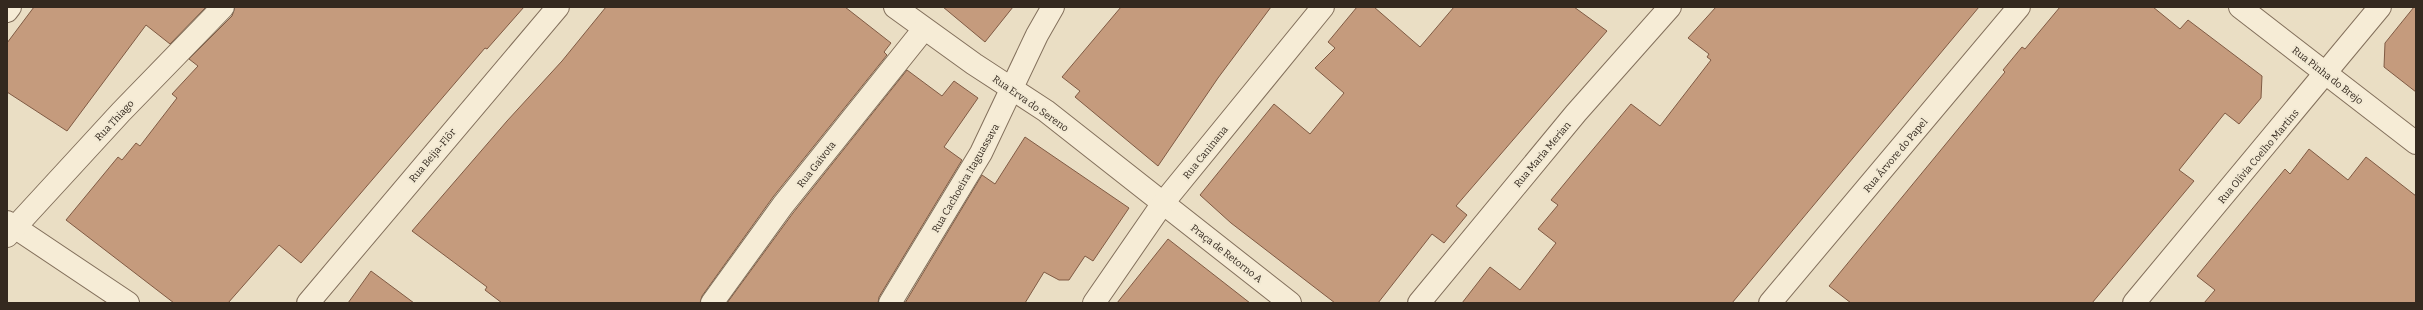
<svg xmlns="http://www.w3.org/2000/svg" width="2423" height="310" font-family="Bitter,serif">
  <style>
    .building { fill: #c59b7d; stroke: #805b44 }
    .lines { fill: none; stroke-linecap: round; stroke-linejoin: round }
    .minor-casing { stroke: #83705c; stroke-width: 24 }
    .minor { stroke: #f6ecd6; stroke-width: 22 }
    .labels { text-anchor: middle; stroke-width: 4; stroke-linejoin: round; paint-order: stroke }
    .street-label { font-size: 10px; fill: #34291f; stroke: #f2e9d3 }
  </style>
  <rect width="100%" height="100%" fill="#eadec4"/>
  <!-- building -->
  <g class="building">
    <path d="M34 7H206L170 44 146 25 67 131 7 92V43Z"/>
    <path d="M235 7H524L487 49 485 48 301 263 279 245 228 303H174L66 220 118 157 122 160 136 143 140 146 177 98 172 94 198 66 189 59 232 16Z"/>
    <path d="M606 7H845L891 43 884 52 887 55 773 197 702 296 700 303H502L485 290 487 287 412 231 507 121 562 61Z"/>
    <path d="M943 7H1013L985 42Z"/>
    <path d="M1121 7H1271L1218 78 1158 166 1075 97 1080 91 1062 77Z"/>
    <path d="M1357 7H1374L1420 47 1454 7H1574L1607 31 1456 206 1467 215 1444 243 1432 234 1378 303H1335L1231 223 1200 195 1274 104 1310 134 1344 93 1315 68 1335 48 1328 42Z"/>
    <path d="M1716 7H1979L1732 303H1462L1490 267 1520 290 1556 243 1538 229 1558 205 1551 200 1579 166 1631 104 1660 126 1711 60 1707 57 1709 54 1688 38Z"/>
    <path d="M2060 7H2153L2180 29 2188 20 2262 76 2261 98 2239 124 2225 113 2179 170 2194 181 2092 303H1851L1829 286 2005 72 2003 70 2022 47 2025 49Z"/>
    <path d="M2414 7H2416V92L2384 67 2385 43Z"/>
    <path d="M907 70 942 96 954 81 978 98 944 147 962 160 879 297 878 303H727L793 213Z"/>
    <path d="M1025 137 1129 208 1093 261 1085 256 1069 280H1059L1044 272 1025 303H905L982 175 995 184Z"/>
    <path d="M2309 149 2348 180 2366 157 2416 196V303H2204L2215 290 2197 276 2285 169 2290 174Z"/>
    <path d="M1168 239 1250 303H1117Z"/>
    <path d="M371 271 414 303H348Z"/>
  </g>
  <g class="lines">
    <defs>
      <g id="minor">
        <path d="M895 7 974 64 1046 111 1290 303"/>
        <path d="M2240 7 2416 143"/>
        <path d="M7 11 10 7"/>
        <path d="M7 222 128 303"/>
        <path d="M7 236 121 112 223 7"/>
        <path d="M308 303 558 7"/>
        <path d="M712 303 783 205 924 29"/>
        <path d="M890 303 981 153 1037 35 1053 7"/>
        <path d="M1094 303 1163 203 1323 7"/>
        <path d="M1419 303 1576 113 1670 7"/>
        <path d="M1770 303 2019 7"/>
        <path d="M2134 303 2380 7"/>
      </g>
    </defs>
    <!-- minor casing -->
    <use href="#minor" class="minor-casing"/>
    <!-- minor -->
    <use href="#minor" class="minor"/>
  </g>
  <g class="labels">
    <!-- street labels -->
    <g class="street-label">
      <text transform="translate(2328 75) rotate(38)" y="4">Rua Pinha do Brejo</text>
      <text transform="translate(1031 103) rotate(35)" y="4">Rua Erva do Sereno</text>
      <text transform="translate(114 120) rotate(-47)" y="4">Rua Thiago</text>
      <text transform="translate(1205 152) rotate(-51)" y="4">Rua Caninana</text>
      <text transform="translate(1542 154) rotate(-50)" y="4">Rua Maria Merian</text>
      <text transform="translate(432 155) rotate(-50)" y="4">Rua Beija-Flôr</text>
      <text transform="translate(1895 155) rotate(-50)" y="4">Rua Árvore do Papel</text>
      <text transform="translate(2258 156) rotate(-50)" y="4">Rua Olívia Coelho Martins</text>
      <text transform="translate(816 164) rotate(-52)" y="4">Rua Gaivota</text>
      <text transform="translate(965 178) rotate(-60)" y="4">Rua Cachoeira Itaguassava</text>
      <text transform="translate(1227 253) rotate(38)" y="4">Praça de Retorno A</text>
    </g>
  </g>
  <!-- border -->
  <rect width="2423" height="310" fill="none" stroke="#34291f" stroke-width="16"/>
</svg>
